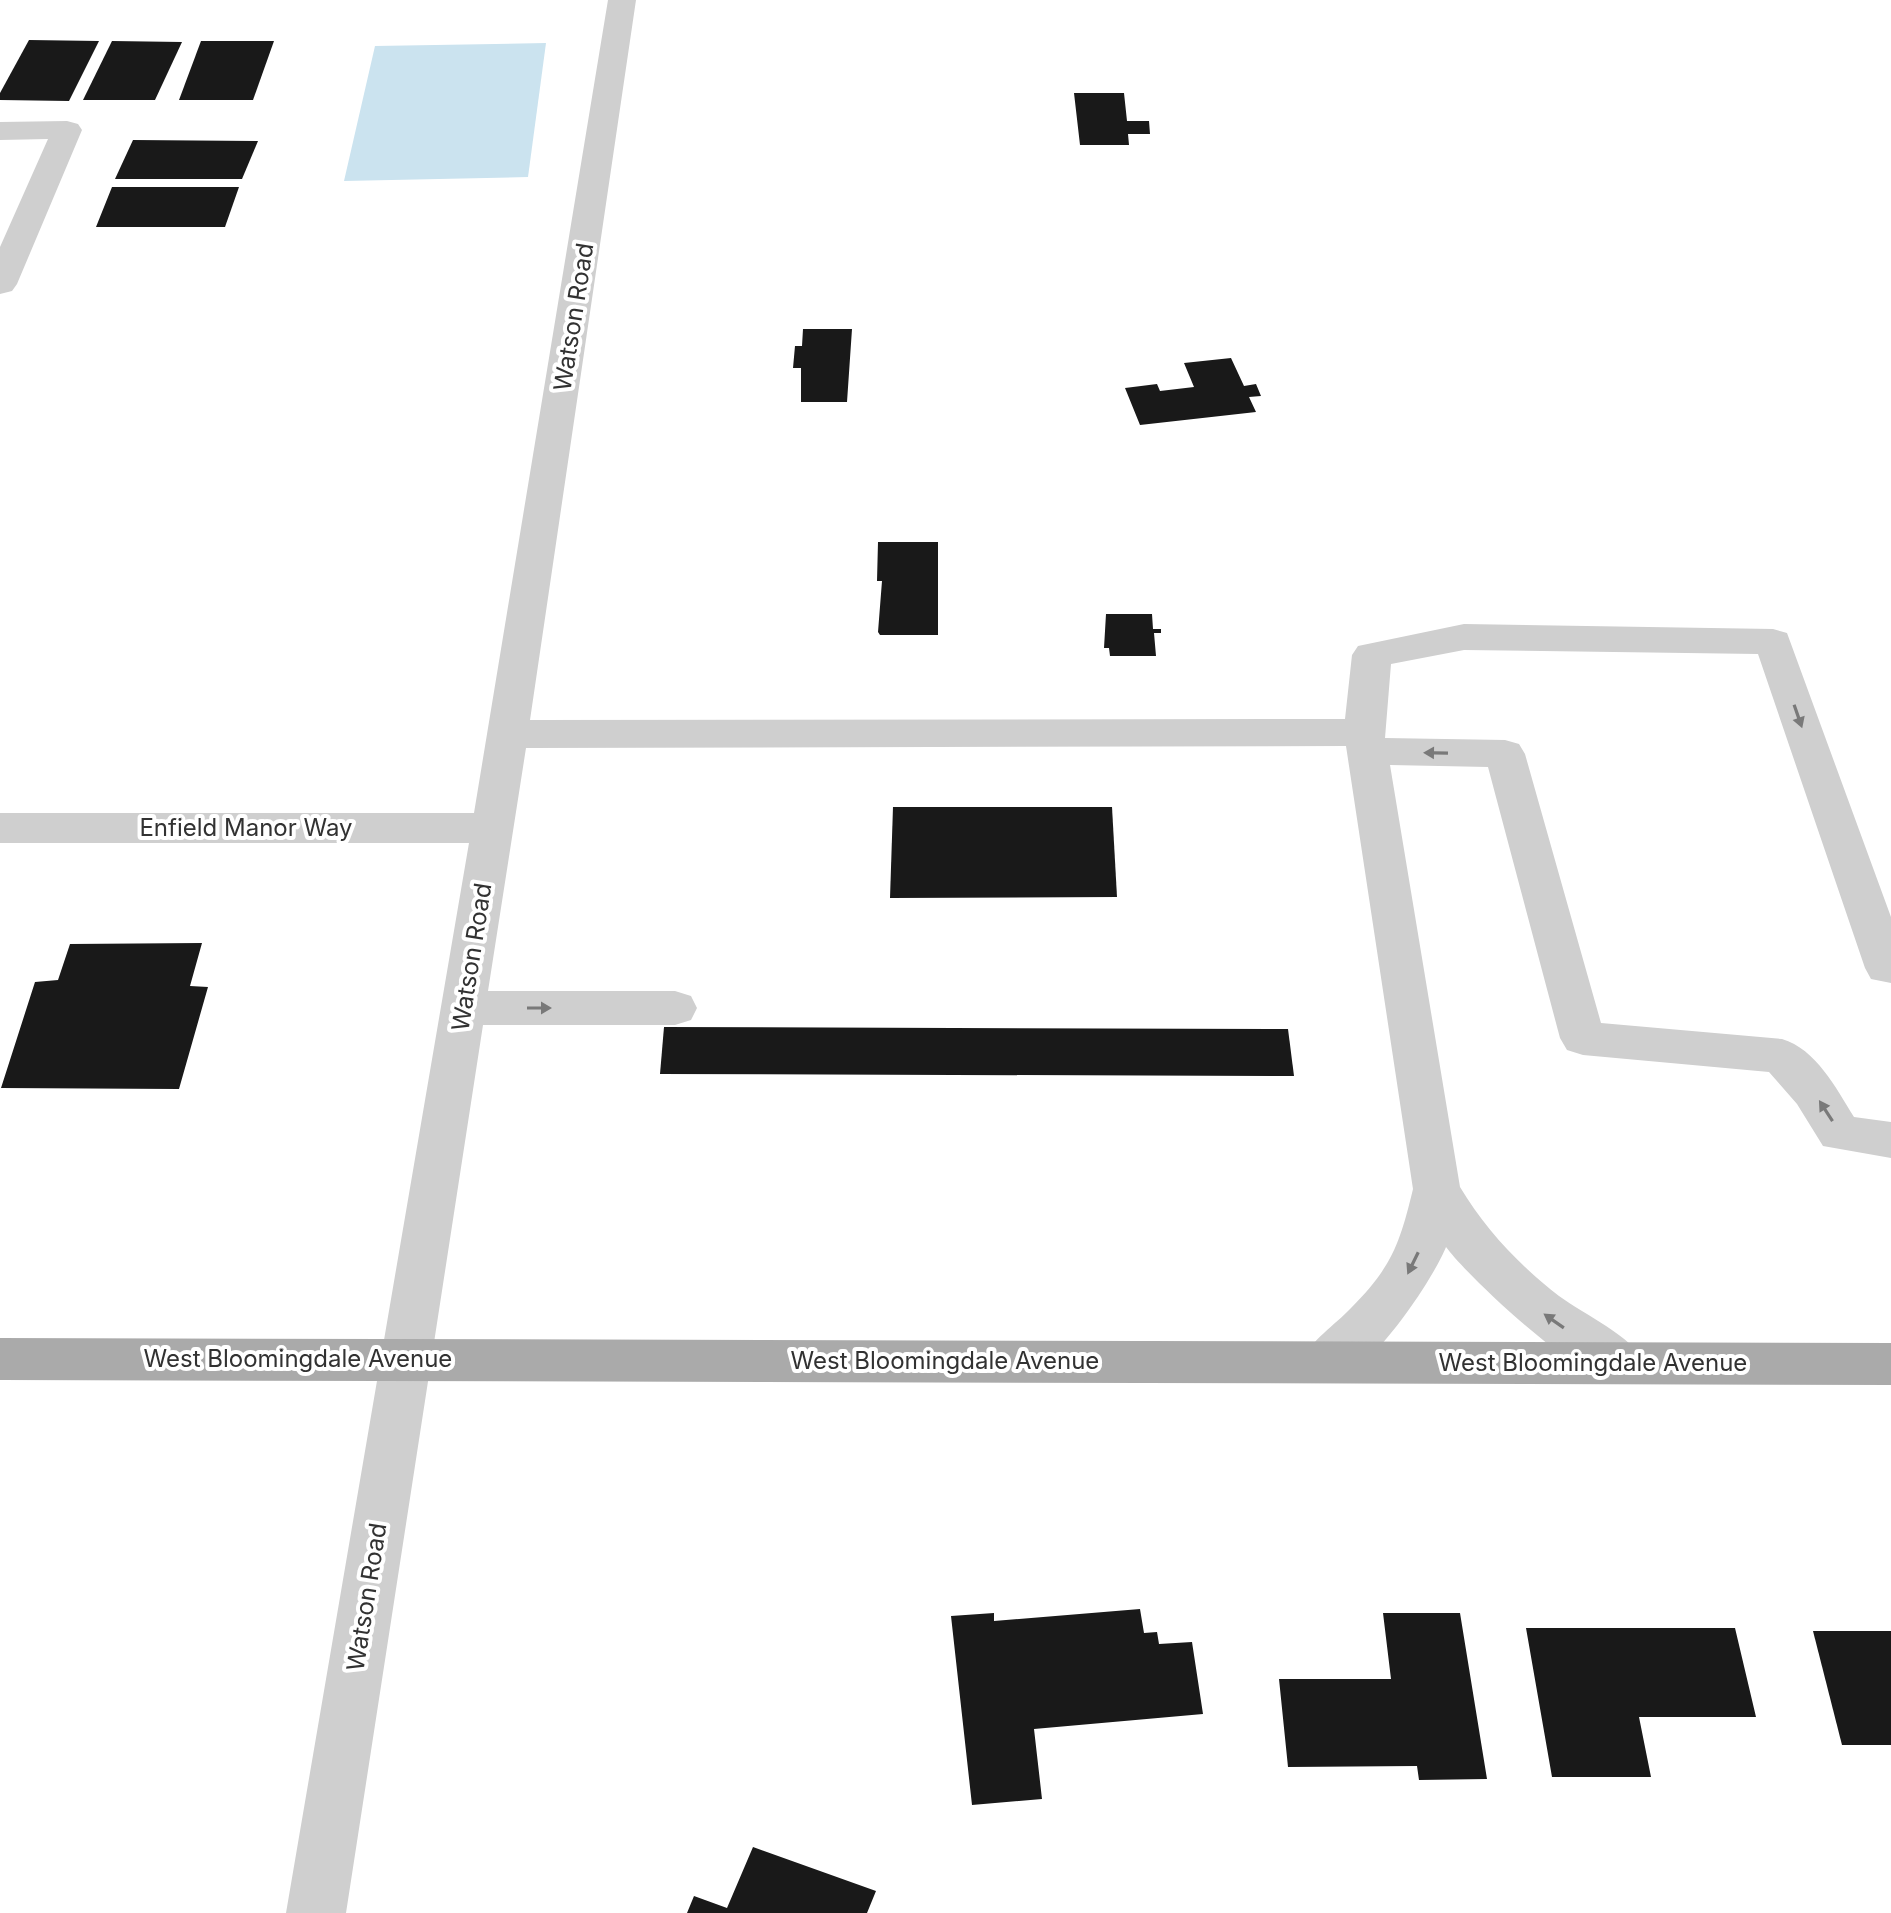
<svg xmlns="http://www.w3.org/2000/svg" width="1891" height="1913" font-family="Inter,sans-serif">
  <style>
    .water { fill: #cbe3ef }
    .building { fill: #191919 }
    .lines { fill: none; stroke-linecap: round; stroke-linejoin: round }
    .minor { fill: #cfcfcf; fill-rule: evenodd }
    .major { fill: #aaa; fill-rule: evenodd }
    .oneway { fill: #797979 }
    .labels { text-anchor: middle; stroke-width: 8; stroke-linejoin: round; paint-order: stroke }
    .street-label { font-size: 24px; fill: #323232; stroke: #fff }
  </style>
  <rect width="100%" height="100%" fill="#fff"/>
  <!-- water -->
  <path class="water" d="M546 43 528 177 344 181 375 46Z"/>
  <!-- building -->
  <g class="building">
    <path d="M29 40 99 41 69 101 0 100V93Z"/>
    <path d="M112 41 182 42 155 100H83Z"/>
    <path d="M201 41H274L253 100H179Z"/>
    <path d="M1074 93H1124L1127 121H1149L1150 134H1128L1129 145H1080Z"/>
    <path d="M133 140 258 141 242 179H115Z"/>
    <path d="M112 187H239L225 227H96Z"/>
    <path d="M803 329H852L847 402H801V368H793L795 346H802Z"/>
    <path d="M1231 358 1244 386 1256 384 1261 396 1249 397 1256 412 1140 425 1125 388 1157 384 1160 391 1194 387 1184 363Z"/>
    <path d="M878 542H938V635H880L878 632 882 581H877Z"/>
    <path d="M1106 614H1152L1153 629H1161V633H1154L1156 656H1110L1109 648H1104Z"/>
    <path d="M893 807H1112L1117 897 890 898Z"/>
    <path d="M202 943 190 986 208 987 179 1089 1 1088 35 982 58 980 70 944Z"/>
    <path d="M664 1027 1288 1029 1294 1076 660 1074Z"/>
    <path d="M1140 1609 1144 1633 1157 1632 1159 1644 1192 1642 1203 1714 1034 1729 1042 1799 972 1805 951 1616 994 1613V1621Z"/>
    <path d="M1383 1613H1460L1487 1779 1419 1780 1417 1766 1288 1767 1279 1679H1391Z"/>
    <path d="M1526 1628H1735L1756 1717H1639L1651 1777H1552Z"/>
    <path d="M1813 1631H1891V1745H1842Z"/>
    <path d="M753 1847 876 1891 867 1913H687L694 1896 727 1908Z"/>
  </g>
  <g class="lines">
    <!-- minor -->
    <g class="minor">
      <path d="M608 0H636L530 720 1345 719 1352 655 1358 646 1464 624 1773 629 1787 633 1891 917V983L1871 979 1865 968 1758 654 1464 650 1391 664 1385 738 1505 740 1519 744 1525 754 1601 1023 1782 1039C1816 1049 1836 1088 1854 1117L1891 1122V1158L1823 1146 1797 1104 1769 1072 1583 1055 1567 1050 1560 1038 1488 767 1390 765 1460 1187C1486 1230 1519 1265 1559 1296 1585 1315 1632 1336 1645 1363L1638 1378C1633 1380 1625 1384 1620 1384 1583 1385 1469 1278 1446 1247 1433 1280 1364 1384 1326 1383 1321 1383 1313 1379 1308 1377L1301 1362C1312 1339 1334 1326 1351 1308 1392 1267 1400 1243 1413 1189L1346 746 526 748 488 991H675L691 996 697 1008 691 1020 675 1025H483L346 1913H286L469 843H0V813H474Z"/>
      <path d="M67 121 78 124 82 130 17 284 12 291 0 294V247L48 139 0 140V122Z"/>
    </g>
    <!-- major -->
    <path class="major" d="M0 1338 1891 1343V1385L0 1380Z"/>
  </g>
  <!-- one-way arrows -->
  <defs><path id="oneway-solid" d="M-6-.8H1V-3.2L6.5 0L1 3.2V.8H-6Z" transform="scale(2)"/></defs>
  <g class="oneway">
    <use href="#oneway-solid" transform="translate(1798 716) rotate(71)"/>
    <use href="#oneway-solid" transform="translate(1436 753) rotate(-179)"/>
    <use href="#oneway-solid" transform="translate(539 1008)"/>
    <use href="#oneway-solid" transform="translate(1826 1111) rotate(-123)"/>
    <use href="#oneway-solid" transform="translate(1413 1263) rotate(116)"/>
    <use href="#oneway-solid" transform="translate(1554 1321) rotate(-145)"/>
  </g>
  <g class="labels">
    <!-- street labels -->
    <g class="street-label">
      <text transform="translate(574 317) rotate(-81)" y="8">Watson Road</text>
      <text x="246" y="836">Enfield Manor Way</text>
      <text transform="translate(472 957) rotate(-81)" y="8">Watson Road</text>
      <text x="298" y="1367">West Bloomingdale Avenue</text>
      <text x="945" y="1369">West Bloomingdale Avenue</text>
      <text x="1593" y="1371">West Bloomingdale Avenue</text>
      <text transform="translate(367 1597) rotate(-81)" y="8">Watson Road</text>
    </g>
  </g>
</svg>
